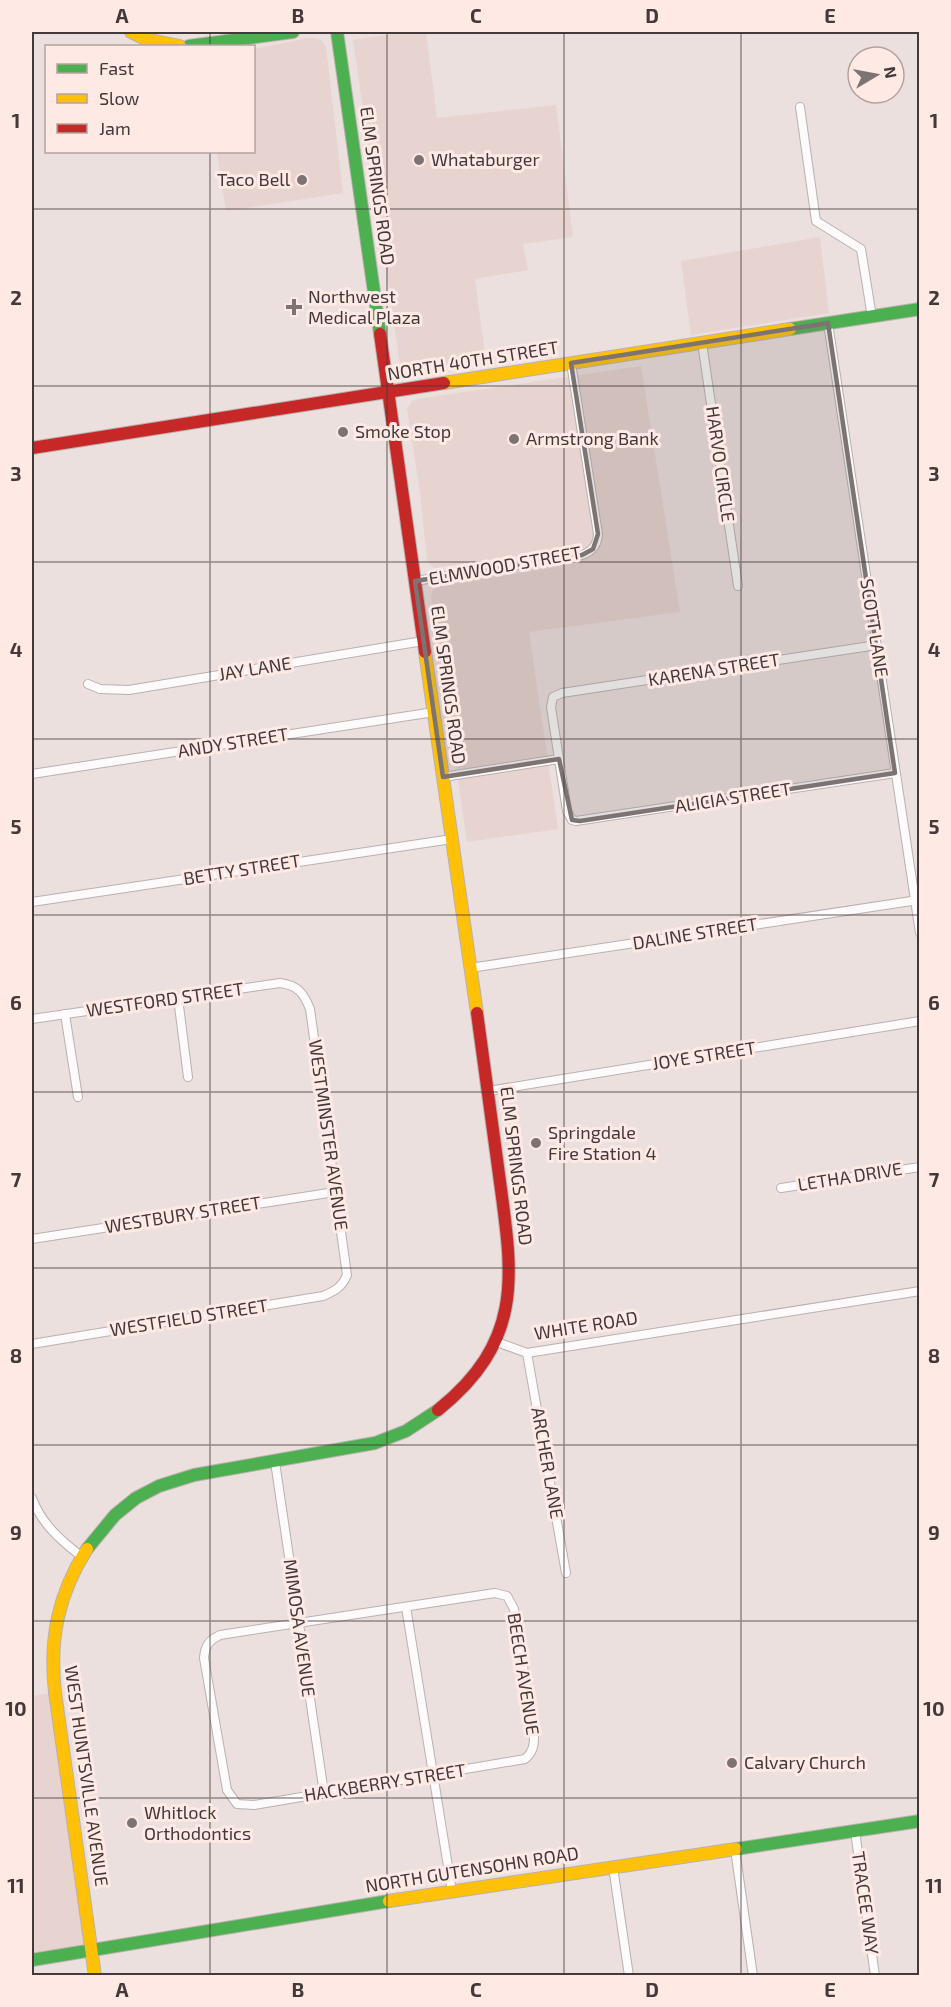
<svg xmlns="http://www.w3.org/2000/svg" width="951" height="2007" font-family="'Exo 2',sans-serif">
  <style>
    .built { fill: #e7d3cf }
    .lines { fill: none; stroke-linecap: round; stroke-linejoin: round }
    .street-casing { stroke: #bab1af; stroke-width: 10 }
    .fast-casing { stroke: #bab1af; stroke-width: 14 }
    .slow-casing { stroke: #bab1af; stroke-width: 14 }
    .jam-casing { stroke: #bab1af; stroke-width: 14 }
    .street { stroke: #fcfafa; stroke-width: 8 }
    .fast { stroke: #4caf50; stroke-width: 12 }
    .slow { stroke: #ffc107; stroke-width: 12 }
    .jam { stroke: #c62828; stroke-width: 12 }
    .marked { fill: #7d7372; fill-opacity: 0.2; stroke: #7d7372; stroke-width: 4.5; stroke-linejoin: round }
    .grid { fill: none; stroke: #423938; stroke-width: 1.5; stroke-opacity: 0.55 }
    .poi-dot { fill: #7d7372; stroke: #ffe9e5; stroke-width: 2 }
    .labels { text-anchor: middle; stroke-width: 6; stroke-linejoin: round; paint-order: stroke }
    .poi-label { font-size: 18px; fill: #423938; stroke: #ffe9e5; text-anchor: start }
    .street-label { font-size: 18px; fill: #423938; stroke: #ffe9e5 }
    .neatline { fill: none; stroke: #423938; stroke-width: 2 }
    .grid-label { font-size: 20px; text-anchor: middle; font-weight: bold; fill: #423938 }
  </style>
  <rect width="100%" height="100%" fill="#ebe0de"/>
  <!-- built -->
  <g class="built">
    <path d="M407 32H426L437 118 556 105 573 237 523 244 528 270 475 279 486 363 417 373 403 368 400 364 353 40Z"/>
    <path d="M308 38H315L322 41 326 47 343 193 226 211 217 152H254V49Z"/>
    <path d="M820 237 829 313 691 335 681 261Z"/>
    <path d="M641 366 680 612 529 632 558 829 467 842 431 596 433 590 438 586 557 567 554 550 435 568 430 565 427 560 420 492 407 409 412 401 417 399Z"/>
    <path d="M55 1692 92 1949 32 1960V1696Z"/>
  </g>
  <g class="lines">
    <defs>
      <g id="street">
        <path d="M800 107 816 221 861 249 872 317"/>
        <path d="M828 323 920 933"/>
        <path d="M702 343 738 586"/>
        <path d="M415 581 582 555C593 551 597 545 598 534L571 363"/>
        <path d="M877 645 562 693 553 697 551 707 567 811 572 820 576 821 895 773"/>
        <path d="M88 684 100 689 129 690 423 641"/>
        <path d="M32 774 434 712"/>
        <path d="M443 777 559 759"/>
        <path d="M32 902 452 839"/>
        <path d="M470 968 918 900"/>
        <path d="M178 998 188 1077"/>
        <path d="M65 1014 78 1097"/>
        <path d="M32 1019 280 983C298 985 304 994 310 1009L347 1275C342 1287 335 1291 323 1296L32 1344"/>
        <path d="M488 1091 920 1021"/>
        <path d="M781 1188 920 1167"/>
        <path d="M32 1239 335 1192"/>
        <path d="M494 1341 527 1353 920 1291"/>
        <path d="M527 1353 566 1573"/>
        <path d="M275 1462 324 1793"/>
        <path d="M32 1498C41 1523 60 1540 81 1556"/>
        <path d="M495 1593 507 1596 514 1609 534 1736C534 1746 533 1752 525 1759L254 1805 237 1804 227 1790 204 1658C205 1646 209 1640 220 1635Z"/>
        <path d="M406 1607 452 1891"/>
        <path d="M855 1831 875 1976"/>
        <path d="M735 1849 753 1976"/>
        <path d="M613 1867 629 1976"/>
      </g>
      <g id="fast">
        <path d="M337 32 380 334"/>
        <path d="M189 46 293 32"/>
        <path d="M790 329 920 309"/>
        <path d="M87 1549 115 1515 136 1498 159 1486 194 1475 375 1443 406 1431 438 1410"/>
        <path d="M736 1849 920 1821"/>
        <path d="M32 1960 389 1901"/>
      </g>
      <g id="slow">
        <path d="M131 32 145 39 180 46"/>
        <path d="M444 383 790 329"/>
        <path d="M425 652 477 1013"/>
        <path d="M87 1549C58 1594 49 1640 55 1692L95 1976"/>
        <path d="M389 1901 736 1849"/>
      </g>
      <g id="jam">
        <path d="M380 334 425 652"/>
        <path d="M32 448 444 383"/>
        <path d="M438 1410C529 1337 511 1268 498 1167 491 1116 484 1064 477 1013"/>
      </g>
    </defs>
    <!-- street casing -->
    <use href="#street" class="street-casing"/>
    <!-- fast casing -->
    <use href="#fast" class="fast-casing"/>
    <!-- slow casing -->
    <use href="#slow" class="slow-casing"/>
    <!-- jam casing -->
    <use href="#jam" class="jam-casing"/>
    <!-- street -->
    <use href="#street" class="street"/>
    <!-- fast -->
    <use href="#fast" class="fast"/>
    <!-- slow -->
    <use href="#slow" class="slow"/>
    <!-- jam -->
    <use href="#jam" class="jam"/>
  </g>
  <!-- marked area -->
  <path class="marked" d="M828 323 895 773 580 821 572 820 559 759 443 777 415 581 582 555 593 549 598 534 571 363Z"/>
  <!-- grid -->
  <path class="grid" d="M210 32V46M387 32V1976M564 32V1976M741 32V1976M210 152V1976M32 209H920M32 386H920M32 562H920M32 739H920M32 915H920M32 1092H920M32 1268H920M32 1445H920M32 1621H920M32 1798H920"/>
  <!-- markers -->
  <g class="poi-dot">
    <circle cx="419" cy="160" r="6"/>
    <circle cx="302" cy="180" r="6"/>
    <path d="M291 298h6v6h6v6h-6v6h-6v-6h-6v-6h6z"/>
    <circle cx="343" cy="432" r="6"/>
    <circle cx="514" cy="439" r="6"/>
    <circle cx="536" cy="1143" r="6"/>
    <circle cx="732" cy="1763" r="6"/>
    <circle cx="132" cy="1823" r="6"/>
  </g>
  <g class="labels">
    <!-- poi labels -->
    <g class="poi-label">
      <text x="431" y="166">Whataburger</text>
      <text x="290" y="186" text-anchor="end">Taco Bell</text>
      <text x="308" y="303">Northwest<tspan x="308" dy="21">Medical Plaza</tspan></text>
      <text x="355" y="438">Smoke Stop</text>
      <text x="526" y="445">Armstrong Bank</text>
      <text x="548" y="1139">Springdale<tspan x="548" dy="21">Fire Station 4</tspan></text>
      <text x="744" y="1769">Calvary Church</text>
      <text x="144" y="1819">Whitlock<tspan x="144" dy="21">Orthodontics</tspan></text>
    </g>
    <!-- street labels -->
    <g class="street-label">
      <text transform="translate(377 186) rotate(82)" y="6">ELM SPRINGS ROAD</text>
      <text transform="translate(473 361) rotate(-9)" y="6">NORTH 40TH STREET</text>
      <text transform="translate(720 464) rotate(82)" y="6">HARVO CIRCLE</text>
      <text transform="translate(505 566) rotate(-10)" y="6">ELMWOOD STREET</text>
      <text transform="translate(874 628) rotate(81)" y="6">SCOTT LANE</text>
      <text transform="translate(255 669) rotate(-9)" y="6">JAY LANE</text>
      <text transform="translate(714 670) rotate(-9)" y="6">KARENA STREET</text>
      <text transform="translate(448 685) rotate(82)" y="6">ELM SPRINGS ROAD</text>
      <text transform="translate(233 743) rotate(-9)" y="6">ANDY STREET</text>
      <text transform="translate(733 798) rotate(-9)" y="6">ALICIA STREET</text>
      <text transform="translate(242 870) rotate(-9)" y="6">BETTY STREET</text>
      <text transform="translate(695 934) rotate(-9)" y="6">DALINE STREET</text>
      <text transform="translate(165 1000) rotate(-8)" y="6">WESTFORD STREET</text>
      <text transform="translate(704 1056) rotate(-9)" y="6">JOYE STREET</text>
      <text transform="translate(328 1135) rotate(82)" y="6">WESTMINSTER AVENUE</text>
      <text transform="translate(516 1166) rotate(83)" y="6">ELM SPRINGS ROAD</text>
      <text transform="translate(850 1177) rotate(-9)" y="6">LETHA DRIVE</text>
      <text transform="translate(183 1215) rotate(-9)" y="6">WESTBURY STREET</text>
      <text transform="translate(189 1318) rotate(-9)" y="6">WESTFIELD STREET</text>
      <text transform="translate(586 1326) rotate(-9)" y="6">WHITE ROAD</text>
      <text transform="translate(547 1463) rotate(80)" y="6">ARCHER LANE</text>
      <text transform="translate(299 1628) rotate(82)" y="6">MIMOSA AVENUE</text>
      <text transform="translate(523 1674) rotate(81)" y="6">BEECH AVENUE</text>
      <text transform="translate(86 1776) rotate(82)" y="6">WEST HUNTSVILLE AVENUE</text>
      <text transform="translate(385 1783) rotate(-9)" y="6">HACKBERRY STREET</text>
      <text transform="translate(472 1870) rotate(-9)" y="6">NORTH GUTENSOHN ROAD</text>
      <text transform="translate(865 1903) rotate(82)" y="6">TRACEE WAY</text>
    </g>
  </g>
  <!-- border -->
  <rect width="951" height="2007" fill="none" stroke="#ffe9e5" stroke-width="66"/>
  <!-- legend -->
  <rect x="45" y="45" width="210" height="108" fill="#ffe9e5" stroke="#b3a3a0" stroke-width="1.5"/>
  <rect x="57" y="64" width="30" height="9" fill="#4caf50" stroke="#b3a3a0" stroke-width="1.5"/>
  <text x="99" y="75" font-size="18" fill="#423938">Fast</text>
  <rect x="57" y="94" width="30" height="9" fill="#ffc107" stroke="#b3a3a0" stroke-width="1.5"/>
  <text x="99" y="105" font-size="18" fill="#423938">Slow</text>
  <rect x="57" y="124" width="30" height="9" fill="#c62828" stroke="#b3a3a0" stroke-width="1.5"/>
  <text x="99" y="135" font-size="18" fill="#423938">Jam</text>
  <!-- north arrow -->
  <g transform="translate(876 75) rotate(80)"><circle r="28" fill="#ffe9e5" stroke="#b3a3a0" stroke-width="1.5"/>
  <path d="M0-4.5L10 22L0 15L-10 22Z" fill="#7d7372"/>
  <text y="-9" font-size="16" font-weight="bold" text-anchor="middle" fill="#423938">N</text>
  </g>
  <rect x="33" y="33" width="885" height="1941" class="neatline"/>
  <g class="grid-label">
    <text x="122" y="23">A</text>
    <text x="298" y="23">B</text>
    <text x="476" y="23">C</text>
    <text x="652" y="23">D</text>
    <text x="830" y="23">E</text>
    <text x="16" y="128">1</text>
    <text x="934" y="128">1</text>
    <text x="16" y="305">2</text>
    <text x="934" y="305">2</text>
    <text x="16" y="481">3</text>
    <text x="934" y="481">3</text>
    <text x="16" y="657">4</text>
    <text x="934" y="657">4</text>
    <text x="16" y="834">5</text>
    <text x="934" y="834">5</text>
    <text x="16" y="1010">6</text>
    <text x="934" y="1010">6</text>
    <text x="16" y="1187">7</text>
    <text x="934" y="1187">7</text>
    <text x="16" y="1363">8</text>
    <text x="934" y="1363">8</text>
    <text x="16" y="1540">9</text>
    <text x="934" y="1540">9</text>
    <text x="16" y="1716">10</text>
    <text x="934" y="1716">10</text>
    <text x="16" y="1893">11</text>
    <text x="934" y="1893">11</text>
    <text x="122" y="1997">A</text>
    <text x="298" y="1997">B</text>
    <text x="476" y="1997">C</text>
    <text x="652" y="1997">D</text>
    <text x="830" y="1997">E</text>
  </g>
</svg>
